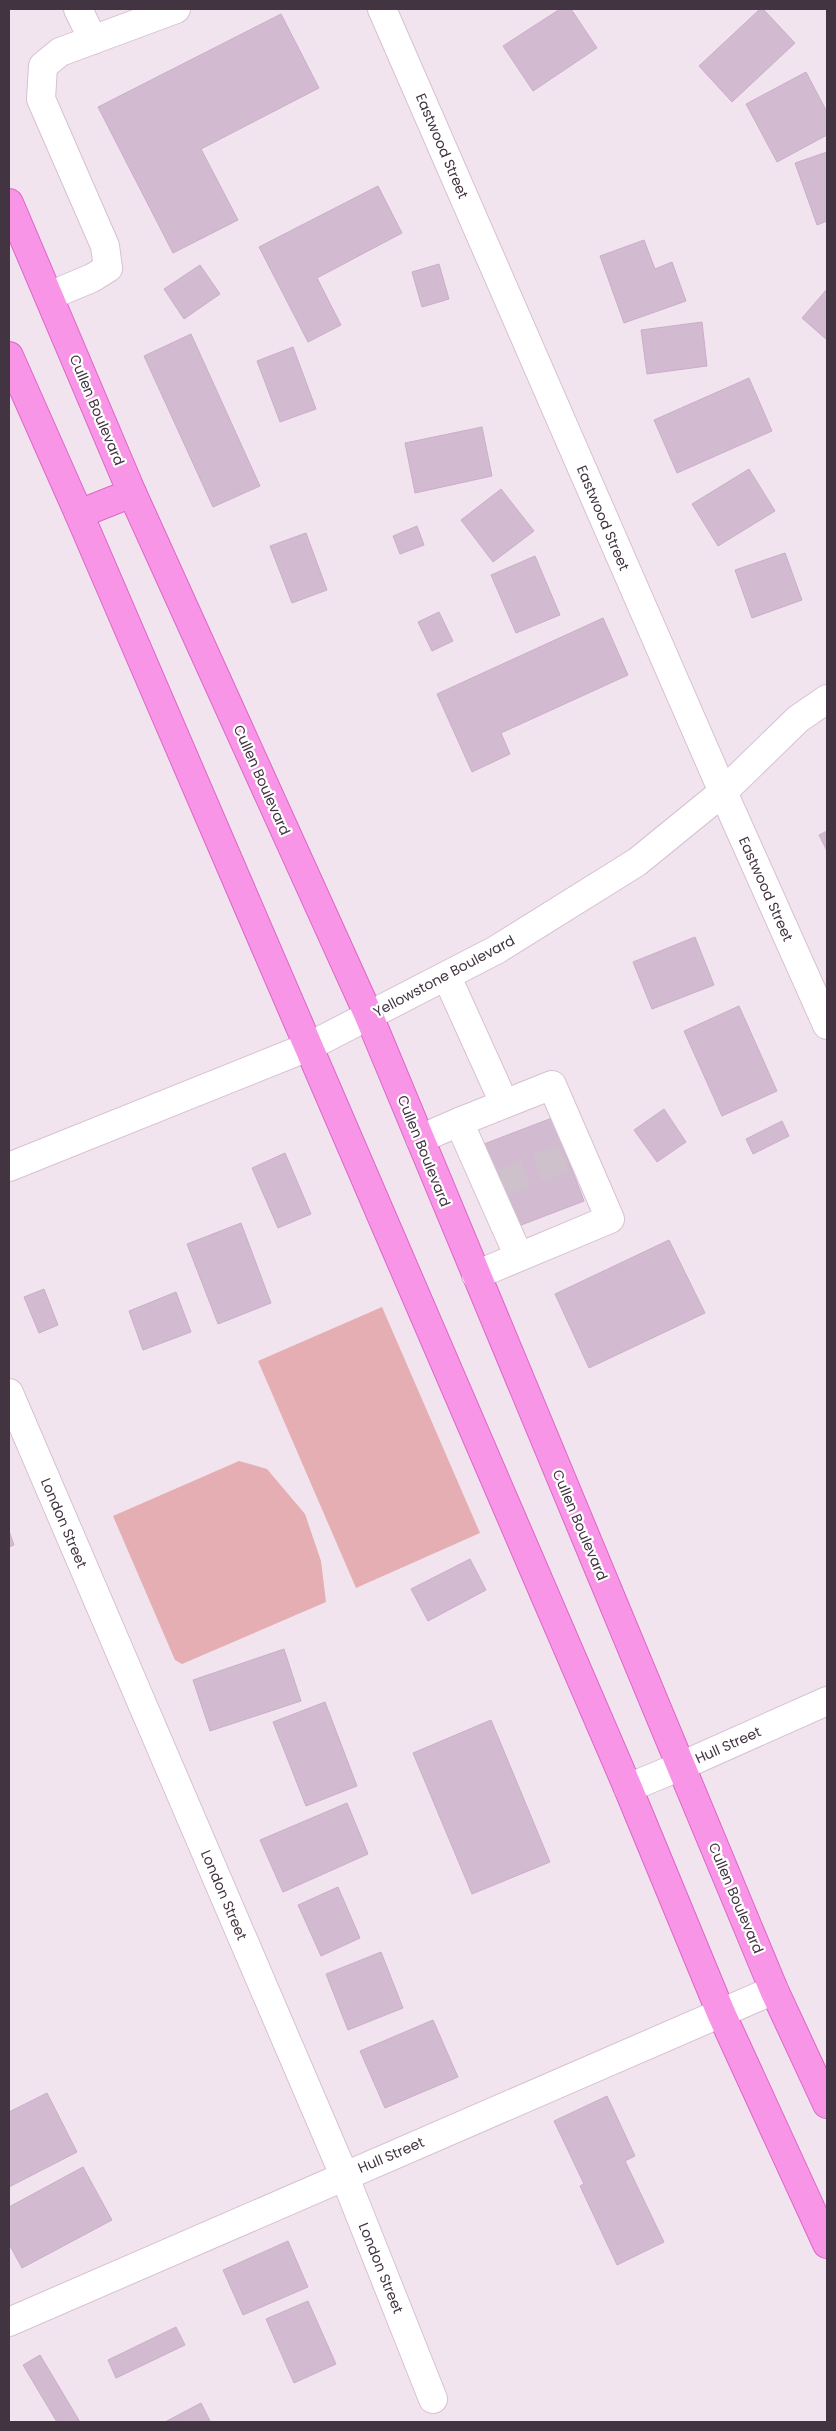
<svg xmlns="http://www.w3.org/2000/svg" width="836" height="2431" font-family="Poppins,sans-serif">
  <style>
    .green { fill: #e4aeb2 }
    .building { fill: #d2bad0; stroke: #ccadca }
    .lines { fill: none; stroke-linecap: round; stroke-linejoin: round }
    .minor-tunnel { stroke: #cec1cc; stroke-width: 28; stroke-dasharray: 28 14; stroke-linecap: butt }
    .minor-casing { stroke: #d7c1d4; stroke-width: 30 }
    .major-casing { stroke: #dd66c9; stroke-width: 30 }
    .minor { stroke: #fff; stroke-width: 28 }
    .major { stroke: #f995e7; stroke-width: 28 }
    .labels { text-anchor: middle; stroke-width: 4.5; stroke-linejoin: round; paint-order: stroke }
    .street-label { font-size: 14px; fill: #423441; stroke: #fff }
  </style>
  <rect width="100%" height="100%" fill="#f1e4ef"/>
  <!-- green -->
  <g class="green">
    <path d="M382 1307 480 1533 356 1588 258 1361Z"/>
    <path d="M239 1461 267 1469 305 1514 321 1561 326 1602 182 1664 175 1660 113 1516Z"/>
  </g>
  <!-- building -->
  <g class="building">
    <path d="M560 9H571L597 48 533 91 503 46Z"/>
    <path d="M760 9H763L795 43 732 102 699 66Z"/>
    <path d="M281 14 319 88 201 149 238 220 173 253 98 107Z"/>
    <path d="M806 72 827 112V135L777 162 746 104Z"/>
    <path d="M827 152V221L817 225 795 163Z"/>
    <path d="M378 186 402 233 317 278 341 325 308 342 259 247Z"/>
    <path d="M644 240 655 269 672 262 686 301 624 323 600 256Z"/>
    <path d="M439 264 449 299 422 307 412 272Z"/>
    <path d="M200 265 220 294 184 319 164 289Z"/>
    <path d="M827 289V340L802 318Z"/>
    <path d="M702 322 707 366 647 374 641 330Z"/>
    <path d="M191 334 260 486 213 507 144 356Z"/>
    <path d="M293 347 316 409 280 422 257 361Z"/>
    <path d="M749 378 772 431 677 473 654 420Z"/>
    <path d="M482 427 492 476 415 493 405 443Z"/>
    <path d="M749 469 775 511 718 546 692 504Z"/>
    <path d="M501 489 534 531 493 562 461 520Z"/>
    <path d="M417 526 424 545 400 554 393 536Z"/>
    <path d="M306 533 327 590 292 603 270 546Z"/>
    <path d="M785 553 802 600 752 618 735 570Z"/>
    <path d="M535 556 560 615 516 633 491 575Z"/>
    <path d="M439 612 453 641 432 651 418 622Z"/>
    <path d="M603 618 628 675 501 733 510 754 472 772 437 694Z"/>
    <path d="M827 831V851L819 835Z"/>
    <path d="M695 937 714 985 652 1009 633 962Z"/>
    <path d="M739 1006 777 1091 722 1116 684 1031Z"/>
    <path d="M664 1109 686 1142 657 1162 634 1130Z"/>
    <path d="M552 1118 584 1201 516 1227 484 1144Z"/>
    <path d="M782 1121 789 1136 753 1154 746 1139Z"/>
    <path d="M285 1153 311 1214 278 1228 252 1168Z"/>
    <path d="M241 1223 271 1303 218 1324 187 1244Z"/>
    <path d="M669 1240 705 1313 589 1368 555 1294Z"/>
    <path d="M44 1289 58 1325 39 1333 24 1297Z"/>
    <path d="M176 1292 191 1332 143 1350 129 1311Z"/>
    <path d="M9 1531 14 1545 9 1547Z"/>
    <path d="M470 1559 486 1590 428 1621 411 1589Z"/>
    <path d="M284 1649 301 1701 210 1731 193 1680Z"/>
    <path d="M325 1702 357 1786 306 1806 273 1722Z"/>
    <path d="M491 1720 550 1862 472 1894 413 1753Z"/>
    <path d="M347 1803 368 1854 283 1892 260 1840Z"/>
    <path d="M338 1887 360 1938 321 1956 298 1905Z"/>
    <path d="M381 1952 403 2008 348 2030 326 1974Z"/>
    <path d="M433 2020 458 2077 385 2108 360 2051Z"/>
    <path d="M47 2093 77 2152 9 2187V2112Z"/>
    <path d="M607 2096 635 2156 625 2161 664 2242 617 2265 580 2186 584 2184 554 2121Z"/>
    <path d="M83 2167 112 2220 22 2268 9 2244V2207Z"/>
    <path d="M288 2241 308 2287 243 2315 223 2270Z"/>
    <path d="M308 2301 336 2364 294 2383 266 2319Z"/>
    <path d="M176 2327 185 2345 116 2378 108 2360Z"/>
    <path d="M40 2355 80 2422H57L23 2365Z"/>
    <path d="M201 2403 210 2421 207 2422H165Z"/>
  </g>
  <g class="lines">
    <!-- minor-tunnel -->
    <path class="minor-tunnel" d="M499 1184 567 1157"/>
    <defs>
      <g id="minor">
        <path d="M78 9 93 40"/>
        <path d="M382 9 723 792 827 1025"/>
        <path d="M49 296 92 278 108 268 105 246 41 99 43 66 60 52 176 9"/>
        <path d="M447 977 504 1103"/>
        <path d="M420 1139 459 1122"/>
        <path d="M9 1167 308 1047 496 950 637 862 723 792 798 719 827 699"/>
        <path d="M476 1275 610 1219 552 1085 459 1122 519 1257"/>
        <path d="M9 1393 344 2175 433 2399"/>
        <path d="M628 1788 681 1766 827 1701"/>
        <path d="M9 2322 774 1990"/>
      </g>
      <g id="major">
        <path d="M9 203 132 493 369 1016 774 1990 827 2104"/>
        <path d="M9 356 79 514 628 1788 721 2013 827 2244"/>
        <path d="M79 514 132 493"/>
      </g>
    </defs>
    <!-- minor casing -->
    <use href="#minor" class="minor-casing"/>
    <!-- major casing -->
    <use href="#major" class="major-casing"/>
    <!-- minor -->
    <use href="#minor" class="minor"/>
    <!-- major -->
    <use href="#major" class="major"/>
  </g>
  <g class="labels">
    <!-- street labels -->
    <g class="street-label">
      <text transform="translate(442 146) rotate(67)" y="5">Eastwood Street</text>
      <text transform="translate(97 410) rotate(67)" y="5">Cullen Boulevard</text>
      <text transform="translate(603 518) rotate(67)" y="5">Eastwood Street</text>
      <text transform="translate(262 780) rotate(66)" y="5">Cullen Boulevard</text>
      <text transform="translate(766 889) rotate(66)" y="5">Eastwood Street</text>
      <text transform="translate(444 976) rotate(-28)" y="5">Yellowstone Boulevard</text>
      <text transform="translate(424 1151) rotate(68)" y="5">Cullen Boulevard</text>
      <text transform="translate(64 1523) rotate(67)" y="5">London Street</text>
      <text transform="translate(580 1525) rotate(67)" y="5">Cullen Boulevard</text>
      <text transform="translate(728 1745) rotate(-24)" y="5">Hull Street</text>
      <text transform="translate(224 1895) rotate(67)" y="5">London Street</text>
      <text transform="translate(736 1898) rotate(67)" y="5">Cullen Boulevard</text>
      <text transform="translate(391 2155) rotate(-23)" y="5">Hull Street</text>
      <text transform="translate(381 2268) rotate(68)" y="5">London Street</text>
    </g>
  </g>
  <!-- border -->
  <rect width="836" height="2431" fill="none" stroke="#423441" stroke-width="20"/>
</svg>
